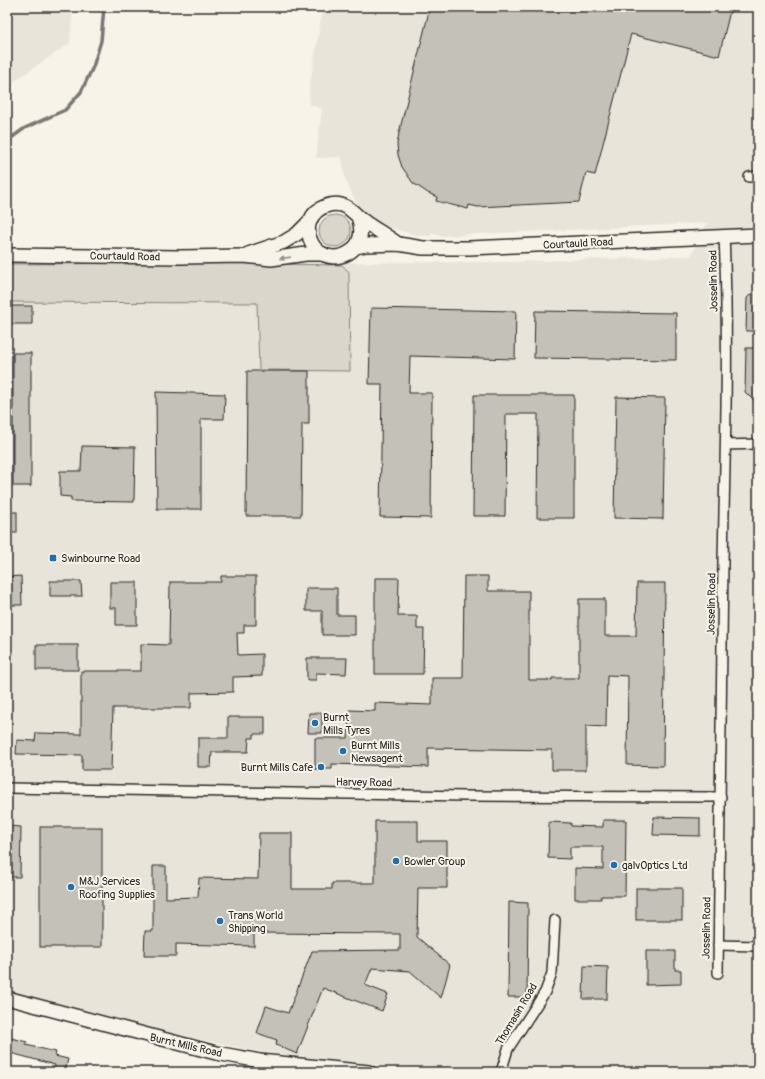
<svg xmlns="http://www.w3.org/2000/svg" width="765" height="1079" font-family="Pangolin,sans-serif">
  <style>
    .built { fill: #e8e4da }
    .green { fill: #dad6cc; stroke: #82807c }
    .lines { fill: none; stroke-linecap: round; stroke-linejoin: round }
    .stream { stroke: #7a7874; stroke-width: 3.5 }
    .building { fill: #c4c1b9; stroke: #2b2b2b }
    .street-casing { stroke: #2b2b2b; stroke-width: 12 }
    .secondary-casing { stroke: #2b2b2b; stroke-width: 16 }
    .street { stroke: #f7f3e8; stroke-width: 9 }
    .secondary { stroke: #f7f3e8; stroke-width: 13 }
    .oneway { fill: #918f8a }
    .poi-dot { fill: #1f6fb2; stroke: #f7f3e8; stroke-width: 1.5 }
    .labels { text-anchor: middle; stroke-width: 4; stroke-linejoin: round; paint-order: stroke }
    .street-label { font-size: 11px; fill: #2b2b2b; stroke: #f7f3e8 }
    .poi-label { font-size: 11px; fill: #2b2b2b; stroke: #f7f3e8; text-anchor: start }
  </style>
  <rect width="100%" height="100%" fill="#f7f3e8"/>
  <filter id="ink" filterUnits="userSpaceOnUse"><feTurbulence type="fractalNoise" baseFrequency=".025" numOctaves="2"/><feDisplacementMap in="SourceGraphic" scale="8" xChannelSelector="R" yChannelSelector="G"/><feConvolveMatrix kernelMatrix="1 2 1 2 8 2 1 2 1" color-interpolation-filters="sRGB"/></filter>
  <g filter="url(#ink)">
    <!-- built -->
    <g class="built">
      <path d="M7 7H73L70 43 7 86Z"/>
      <path d="M323 7H758V1072H458L426 1066 398 1067 261 1052 197 1039 7 993V264L507 262 691 256 707 223 439 236 433 233 429 236 415 235 388 227 372 217 357 204 345 179 342 157 316 158 322 109 310 104 309 90Z"/>
    </g>
    <!-- green -->
    <g class="green">
      <circle cx="335" cy="231" r="16"/>
      <path d="M207 263 342 265 349 272 350 371 259 370 257 303 7 302V264Z"/>
    </g>
    <g class="lines">
      <!-- stream -->
      <path class="stream" d="M7 141 25 128 65 110 81 92 93 67 101 41 104 7"/>
    </g>
    <!-- building -->
    <g class="building">
      <path d="M430 7H731L719 56 631 34 595 175 586 173 579 202 478 207 469 205 468 209 436 201 437 197 428 193 413 183 402 167 398 155 397 144 399 133Z"/>
      <path d="M758 287V331H746L747 298Z"/>
      <rect x="7" y="306" width="25" height="18"/>
      <path d="M371 308 516 311 515 359 410 356 409 393H432L431 518 380 517 382 384H369Z"/>
      <path d="M535 311 676 313V360L534 358Z"/>
      <path d="M746 348H758V405L745 392Z"/>
      <rect x="13" y="353" width="18" height="133"/>
      <path d="M247 371H309V424H302L301 516H246Z"/>
      <path d="M156 392 225 394 224 419H201V509H157Z"/>
      <path d="M474 395H574V518H537L538 414H506L505 516H473Z"/>
      <path d="M616 397 665 398 663 519 614 518Z"/>
      <path d="M82 446 135 447 134 502 71 501V497L60 496V471H81Z"/>
      <rect x="7" y="512" width="10" height="21"/>
      <path d="M21 576 22 605H7V577Z"/>
      <path d="M221 576H256V625H244V633H237L238 655 262 654V676L233 677V692L191 693V708H113L111 770H82V755L16 754 17 740 35 741 36 733 81 734V671H141V644L169 645 170 582H221Z"/>
      <path d="M464 576H488V591H529V680H552V678H579V599H605V636H636L637 583H665L663 766 627 765 628 676 607 675 606 727 586 726V770H552V750L428 748V767L332 764V769H315V738H348L349 710 375 711V703L432 705V678H463Z"/>
      <path d="M375 578H399L398 616H417V629H424L423 674H375Z"/>
      <path d="M50 581H81L82 596H50Z"/>
      <path d="M110 582H137V625H116V608H110Z"/>
      <path d="M306 588H337V615H355V635H322V611H306Z"/>
      <rect x="36" y="645" width="42" height="25"/>
      <path d="M307 658H347L346 674 316 673V680H307Z"/>
      <path d="M309 713H322V733H308Z"/>
      <path d="M228 717H265V734H254V738H249L248 752H212L211 767H198V738H228Z"/>
      <path d="M654 817 700 818V836L653 835Z"/>
      <path d="M603 820H626L625 896H601V899H575V868L603 869V847H570V859L548 858 549 822 571 823V826L603 827Z"/>
      <path d="M375 821H418V841H447V888H418L417 937 450 965 441 998 410 971 372 968 365 985 388 994 382 1011 323 988 297 1054 276 1045 277 1040 257 1033 266 1006 288 1013 312 951 400 950V934L254 933V946L176 944V956H144L145 931H153V866H166V898L198 897 199 878 258 879 259 833H292V889H332V883H375Z"/>
      <path d="M7 826 21 827 20 877H7Z"/>
      <rect x="40" y="827" width="62" height="120"/>
      <rect x="636" y="888" width="46" height="32"/>
      <path d="M509 902 528 903 527 997H508Z"/>
      <path d="M646 951H675V970H681V984L646 985Z"/>
      <path d="M584 966 608 967 607 999H583Z"/>
      <path d="M7 1037 27 1042 26 1045 56 1052 55 1056 68 1059 65 1072H54L55 1065 7 1052Z"/>
    </g>
    <g class="lines">
      <defs>
        <g id="street">
          <path d="M749 177 758 176"/>
          <path d="M726 445 758 444"/>
          <path d="M7 788 465 796 721 797"/>
          <path d="M718 945 758 946"/>
          <path d="M718 973C720 836 721 699 723 562 725 453 729 345 724 236"/>
          <path d="M258 1072 260 1061"/>
          <path d="M501 1072 508 1049 545 992 552 973 555 920"/>
        </g>
        <g id="secondary">
          <path d="M358 217C373 256 322 272 310 239 308 233 308 226 310 221 316 206 335 200 348 208 354 212 359 218 365 222 375 229 387 236 398 244"/>
          <path d="M355 247 366 245 398 244 423 248H469L758 235"/>
          <path d="M248 254 284 242 297 234 310 221"/>
          <path d="M7 255 180 257 244 256 271 259 306 254H323"/>
          <path d="M7 998 216 1053 260 1061 369 1072"/>
        </g>
      </defs>
      <!-- street casing -->
      <use href="#street" class="street-casing"/>
      <!-- secondary casing -->
      <use href="#secondary" class="secondary-casing"/>
      <!-- street -->
      <use href="#street" class="street"/>
      <!-- secondary -->
      <use href="#secondary" class="secondary"/>
    </g>
    <!-- one-way arrows -->
    <defs><path id="oneway-solid" d="M-6-.8H1V-3.2L6.5 0L1 3.2V.8H-6Z"/></defs>
    <use class="oneway" href="#oneway-solid" transform="translate(285 258) rotate(172)"/>
  </g>
  <!-- markers -->
  <g class="poi-dot">
    <rect x="49" y="554" width="8" height="8" rx="2"/>
    <circle cx="315" cy="723" r="4"/>
    <circle cx="343" cy="751" r="4"/>
    <circle cx="321" cy="767" r="4"/>
    <circle cx="396" cy="861" r="4"/>
    <circle cx="614" cy="865" r="4"/>
    <circle cx="71" cy="887" r="4"/>
    <circle cx="220" cy="921" r="4"/>
  </g>
  <g class="labels">
    <!-- street labels -->
    <g class="street-label">
      <text transform="translate(578 243) rotate(-3)" y="4">Courtauld Road</text>
      <text transform="translate(125 256) rotate(1)" y="4">Courtauld Road</text>
      <text transform="translate(713 281) rotate(-91)" y="4">Josselin Road</text>
      <text transform="translate(711 604) rotate(-89)" y="4">Josselin Road</text>
      <text transform="translate(364 782) rotate(1)" y="4">Harvey Road</text>
      <text transform="translate(706 928) rotate(-89)" y="4">Josselin Road</text>
      <text transform="translate(516 1014) rotate(-59)" y="4">Thomasin Road</text>
      <text transform="translate(186 1045) rotate(13)" y="4">Burnt Mills Road</text>
    </g>
    <!-- poi labels -->
    <g class="poi-label">
      <text x="61" y="562">Swinbourne Road</text>
      <text x="323" y="721">Burnt<tspan x="323" dy="13">Mills Tyres</tspan></text>
      <text x="351" y="749">Burnt Mills<tspan x="351" dy="13">Newsagent</tspan></text>
      <text x="313" y="771" text-anchor="end">Burnt Mills Cafe</text>
      <text x="404" y="865">Bowler Group</text>
      <text x="622" y="869">galvOptics Ltd</text>
      <text x="79" y="885">M&amp;J Services<tspan x="79" dy="13">Roofing Supplies</tspan></text>
      <text x="228" y="919">Trans World<tspan x="228" dy="13">Shipping</tspan></text>
    </g>
  </g>
  <!-- margin -->
  <rect width="765" height="1079" fill="none" stroke="#f7f3e8" stroke-width="24"/>
  <rect x="12" y="12" width="741" height="1055" fill="none" stroke="#2b2b2b" stroke-width="1.5" filter="url(#ink)"/>
</svg>
